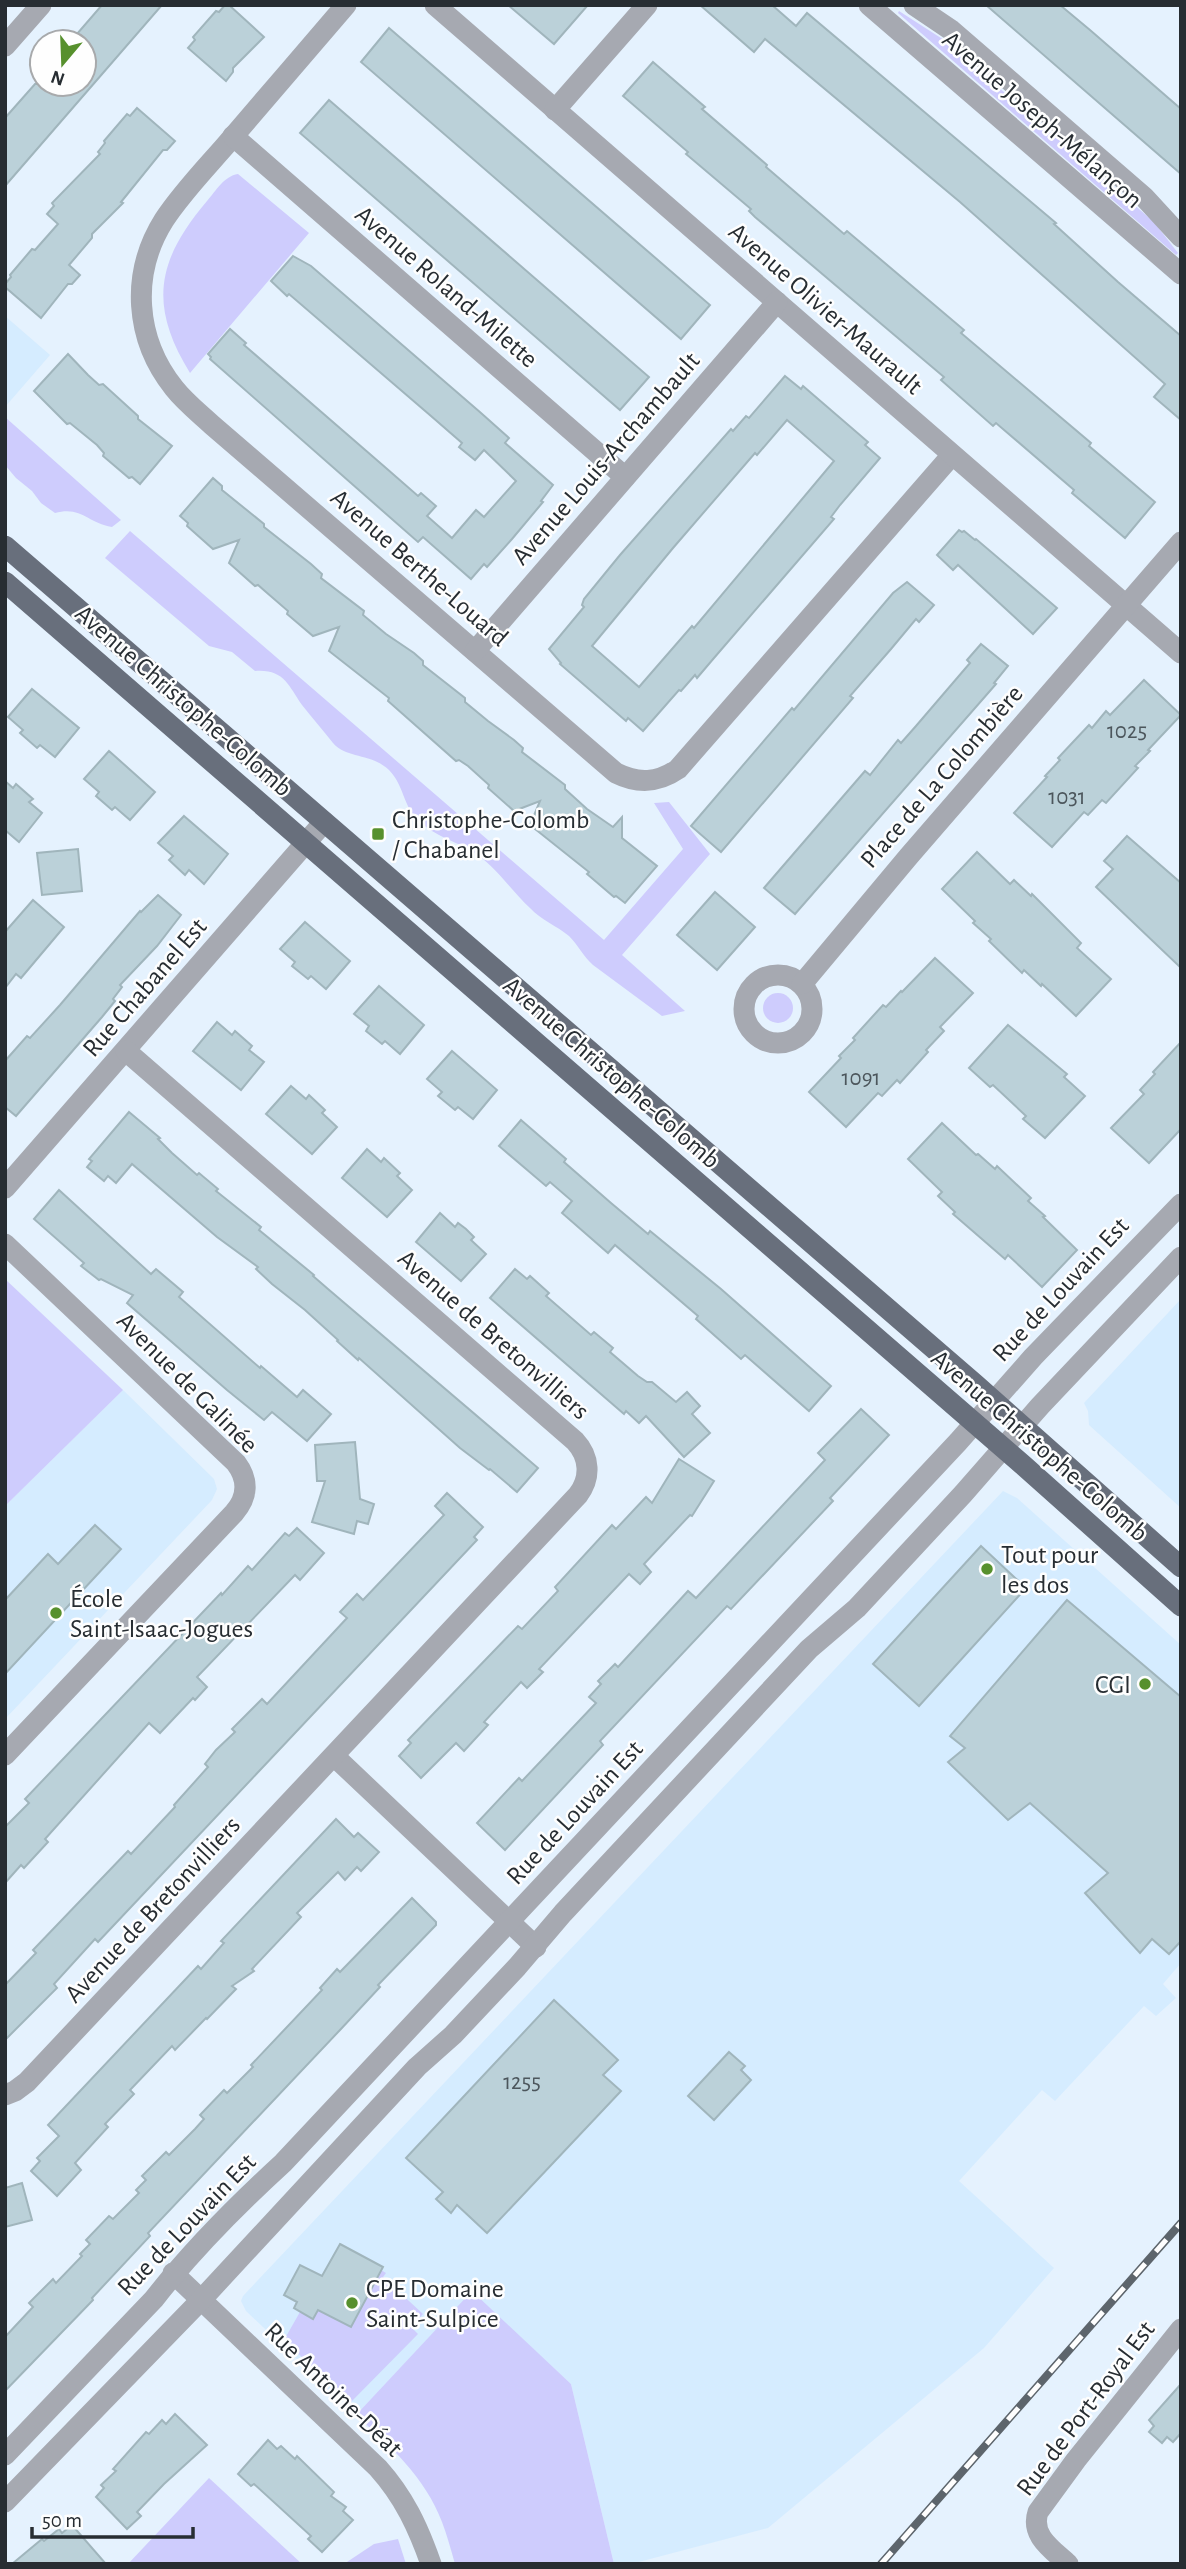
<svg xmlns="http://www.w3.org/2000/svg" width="1186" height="2569" font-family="'Alegreya Sans',sans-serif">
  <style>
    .built { fill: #d5ecff }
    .green { fill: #ceccfd }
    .building { fill: #bbd1d9; stroke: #a0b5bc; stroke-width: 2; fill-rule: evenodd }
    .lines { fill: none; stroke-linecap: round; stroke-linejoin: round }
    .minor { stroke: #a6a9b1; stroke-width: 21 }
    .major { stroke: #686f7c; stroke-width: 21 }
    .rail-casing { stroke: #5d656c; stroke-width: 8 }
    .rail { stroke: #fefefe; stroke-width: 5; stroke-dasharray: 16; stroke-linecap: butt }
    .poi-dot { fill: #57902d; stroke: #fefefe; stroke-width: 2.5 }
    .labels { text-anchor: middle; stroke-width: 5; stroke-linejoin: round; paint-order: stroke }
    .number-label { font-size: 23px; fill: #4c565c }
    .street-label { font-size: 26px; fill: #272d32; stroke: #fefefe }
    .poi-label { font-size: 26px; fill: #272d32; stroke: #fefefe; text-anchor: start }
  </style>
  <rect width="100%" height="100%" fill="#e5f2fe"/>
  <!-- built -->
  <g class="built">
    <path d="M5 316 50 355 5 407Z"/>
    <path d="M1181 1299V1508L1089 1425 1088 1411 1084 1403Z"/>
    <path d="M123 1390 214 1479 217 1489 212 1500 5 1719V1506Z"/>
    <path d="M1003 1491 1017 1498 1181 1645V1963L1163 1984 1176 1998 1156 2016 1144 2006 1055 2101 1042 2090 959 2181 1054 2268 984 2348 768 2528 631 2564H614L571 2384 472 2292 356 2415 246 2311 241 2301 243 2296Z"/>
  </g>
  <!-- green -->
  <g class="green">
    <path d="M899 11 944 40 1154 222 1178 253 1176 255 898 13Z"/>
    <path d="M238 174 309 233 190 373C148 305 157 260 207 201 216 191 224 176 238 174Z"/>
    <path d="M5 417 121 520 112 527C87 523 82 506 55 513L41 503 32 491 16 478 5 465Z"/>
    <path d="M130 531 604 940 683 849 654 803 669 802 710 854 622 955 685 1011 662 1016 593 965C583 956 578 945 569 936 557 926 541 920 530 908 512 891 498 870 478 855 459 842 433 836 418 820 403 806 404 785 389 770 371 753 347 759 333 743 323 730 312 718 302 705 288 685 284 669 255 671L232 652 209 646 105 558Z"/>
    <circle cx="778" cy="1008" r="15"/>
    <path d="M5 1279 123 1390 5 1506Z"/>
    <path d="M381 2270 386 2273 383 2277 423 2314 411 2327 418 2334 350 2403 284 2340 300 2312 313 2319 318 2310 351 2327Z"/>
    <path d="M472 2291 571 2384 614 2564H455C451 2550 447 2535 442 2522 425 2477 390 2446 356 2415Z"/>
    <path d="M209 2478 302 2564H128Z"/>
    <path d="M398 2539 406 2564H344L374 2544Z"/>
  </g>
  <!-- building -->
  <g class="building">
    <path d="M102 5H162L5 186V118L35 84H84V42H70Z"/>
    <path d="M225 5H229L264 37 233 68V72L226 81 188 48 195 40 193 37 216 11 219 12Z"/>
    <path d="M508 5H588L554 44Z"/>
    <path d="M700 5H772L796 26 807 13 1056 223 1054 224 1118 282 1181 336V420L1154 397 1165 384 960 202 765 39 754 52Z"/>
    <path d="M986 5H1060L1090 30 1181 109V174Z"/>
    <path d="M389 28 710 305 681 339 361 62Z"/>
    <path d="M653 62 705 107 702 109 767 165 766 167 844 234 847 231 964 330 961 333 1091 443 1089 446 1155 502 1125 538 1072 493 1074 490 996 423 993 426 941 380 944 377 755 217 749 211 751 209 686 154 688 152 623 96Z"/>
    <path d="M329 100 649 377 620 410 300 133Z"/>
    <path d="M137 108 175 141 167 150H163L121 202 123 203 92 234V238L69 265 80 275 72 284H68L41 318 5 287V284L11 277 10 275 32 249 35 250 58 224 47 214 54 206 52 203 100 154 98 152 105 143 104 141 127 114 130 116Z"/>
    <path d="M293 256 311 266 481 413 509 438 505 443 553 485 541 501 543 502 512 539 487 567 484 564 471 579 423 537 418 542 210 359 211 357 208 354 230 329 246 343 244 345 386 468 418 496 421 493 436 506 427 516 452 538 476 510 484 517 516 481 484 450 475 460 459 447 462 443 431 416 289 294 287 296 271 281Z"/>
    <path d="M68 354 88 375 99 385 103 384 138 416V419L172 446 140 484 132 477 129 478 103 456 104 453 97 445 70 423 67 424 34 391Z"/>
    <path d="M785 376 801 389 803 386 868 442 865 445 880 458 840 505 831 517 834 519 714 658 697 678 695 675 681 691 679 690 643 731 628 718 626 721 560 664 561 663 549 649 584 607 582 605 584 599 620 555 731 429 733 431 746 416 749 418ZM787 420 834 461 694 628 692 626 639 687 592 646 673 548 755 453 757 455Z"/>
    <path d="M213 478 222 486V490L264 524V527L311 564 322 574 321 578 364 611 363 615 386 634 414 653 423 661V665L465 698V702L488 721 514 740 523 748 522 752 565 785V789L587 809 613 827 622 817V838L657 866 625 903 616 896 614 897 587 874 589 872 530 825 540 801 514 811 488 788 489 785 468 766 459 760 456 761 388 701 389 698 329 651 339 627 313 636 287 614 288 611 266 592 258 585 255 586 229 563 239 540 213 549 187 526 188 523 180 516Z"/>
    <path d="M959 530 962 532 964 531 975 540 976 539 1057 608 1033 634 958 565 953 570 937 555Z"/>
    <path d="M907 582 934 605 919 622 916 619 891 649 850 696 853 698 721 852 691 826 792 708 794 710 893 593Z"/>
    <path d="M981 644 1008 666 994 683 996 684 795 914 764 888 865 771 870 775 898 740 901 743 916 726 970 663 967 660Z"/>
    <path d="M1144 680 1181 715 1148 750 1150 751 1135 766 1138 768 1106 803 1102 800 1088 815 1084 812 1052 847 1014 813 1047 777 1045 776 1060 760 1058 758 1089 725 1092 728 1106 711 1110 715Z"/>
    <path d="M32 689 79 728 55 757 40 745 37 748 20 733 23 730 8 717Z"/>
    <path d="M109 751 155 792 130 820 115 807 112 810 96 796 99 792 84 779Z"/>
    <path d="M5 781 13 788 16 784 33 799 29 802 42 813 19 842 5 830Z"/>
    <path d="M184 816 228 854 204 884 189 870 185 875 169 860 173 856 158 843Z"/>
    <path d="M1127 836 1181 883V968L1096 887 1113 869 1104 861Z"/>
    <path d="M78 849 82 891 42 895 37 853Z"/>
    <path d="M977 852 1010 884 1014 880 1031 896 1032 894 1081 943 1077 948 1111 979 1076 1016 1042 984 1041 986 1024 970 1022 973 989 941 991 939 973 923 975 921 942 889Z"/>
    <path d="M715 892 755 927 717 970 677 935Z"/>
    <path d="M158 895 181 915 157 946 120 985 122 987 113 999 115 1001 102 1017 16 1116 5 1107V1061L27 1036 30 1038 60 1005 140 911 141 912Z"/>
    <path d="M33 900 64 927 21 978 16 974 5 988V932Z"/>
    <path d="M305 922 350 961 326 989 311 976 308 979 292 966 295 962 280 949Z"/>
    <path d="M935 958 973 993 940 1027 944 1031 926 1050 928 1052 900 1083 897 1080 882 1096 878 1093 846 1127 809 1092 841 1058 839 1056 855 1040 853 1038 883 1005 886 1007 901 991 902 992Z"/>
    <path d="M379 986 424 1025 400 1054 385 1041 382 1044 366 1031 369 1026 354 1014Z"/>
    <path d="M217 1022 232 1035 235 1031 252 1046 249 1050 264 1062 241 1090 193 1051Z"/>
    <path d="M1008 1025 1067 1074 1064 1077 1085 1096 1045 1138 1023 1119 1026 1116 993 1085 990 1087 969 1068Z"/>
    <path d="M1181 1042V1129L1149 1163 1111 1128 1144 1094 1140 1090 1155 1074 1153 1072Z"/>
    <path d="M452 1051 497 1090 473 1119 458 1107 455 1110 438 1096 442 1092 427 1079Z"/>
    <path d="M291 1086 306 1099 309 1095 325 1110 322 1113 337 1127 312 1154 266 1114Z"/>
    <path d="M129 1112 160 1138 158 1139 172 1153 197 1175 199 1173 218 1189 216 1191 261 1227 259 1230 314 1275 313 1276 328 1289 538 1468 517 1492 490 1469 489 1470 460 1448 359 1358 358 1360 337 1341 338 1340 305 1310 272 1284 256 1269 258 1267 217 1237 132 1164 116 1183 108 1176 104 1181 87 1167 92 1161 89 1159Z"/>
    <path d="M521 1120 566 1159 564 1162 611 1203 648 1234 650 1231 721 1289 831 1386 809 1411 745 1355 741 1359 696 1319 698 1316 615 1245 608 1253 562 1213 572 1201 550 1182 546 1186 499 1146Z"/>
    <path d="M942 1123 976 1155 978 1154 995 1169 997 1166 1031 1198 1028 1201 1045 1216 1043 1217 1077 1250 1042 1287 1008 1255 1005 1259 953 1214 955 1212 938 1196 942 1192 908 1159Z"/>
    <path d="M367 1149 381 1162 384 1158 400 1173 397 1176 412 1190 387 1217 342 1178Z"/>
    <path d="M59 1190 151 1274 156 1269 183 1292 179 1297 260 1368 261 1366 297 1397 303 1390 331 1414 307 1441 272 1412 264 1420 227 1390 127 1303 133 1295 101 1279 99 1280 81 1266 84 1263 34 1219Z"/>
    <path d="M440 1213 455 1227 458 1223 466 1229 474 1237 471 1240 486 1254 461 1281 416 1242Z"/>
    <path d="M515 1269 527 1279 530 1276 549 1293 546 1296 591 1335 594 1332 613 1348 610 1352 638 1376 647 1382H652L676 1402 687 1392 700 1406 692 1414 710 1433 684 1457 646 1416 639 1423 626 1411 624 1414 490 1298Z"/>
    <path d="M861 1409 889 1435 830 1498 833 1501 731 1609 727 1606 600 1741 603 1745 505 1850 477 1823 519 1778 522 1781 596 1703 589 1697 601 1684 598 1681 615 1664 618 1667 688 1591 696 1598 825 1460 818 1453Z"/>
    <path d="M355 1442 360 1499 374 1504 368 1524 357 1521 354 1534 312 1522 325 1481H317L315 1445Z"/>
    <path d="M679 1459 714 1481 692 1516 690 1515 644 1564 651 1572 640 1584 629 1574 539 1669 543 1672 527 1688 521 1682 484 1722 488 1725 464 1751 456 1743 421 1778 399 1756 411 1743 408 1740 518 1626 522 1629 558 1591 555 1587 612 1525 616 1529 646 1497 652 1503Z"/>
    <path d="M447 1493 483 1527 474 1537 477 1540 98 1942 95 1939 54 1984 57 1988 5 2040V1985L36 1953 33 1950 128 1851 131 1854 175 1807 174 1805 208 1767 205 1764 216 1750 235 1732 232 1729 262 1699 267 1704 347 1618 340 1612 357 1594 363 1600 444 1515 435 1506Z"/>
    <path d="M95 1525 121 1549 5 1674V1600L48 1554 58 1564Z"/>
    <path d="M297 1528 324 1553 300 1580 295 1575 197 1677 207 1687 195 1700 193 1698 160 1733 149 1723 45 1839 48 1842 24 1868 21 1865 5 1883V1827L29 1803 25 1799 221 1593 222 1595 248 1566 252 1570 285 1533 289 1536Z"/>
    <path d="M981 1546 1026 1588 919 1706 873 1664Z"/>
    <path d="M1067 1600 1181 1697V1941L1169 1954 1152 1939 1140 1953 1085 1893 1108 1873 1030 1803 1008 1820 948 1762 965 1748 950 1736Z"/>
    <path d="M336 1819 354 1837 358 1833 379 1852 361 1871 357 1867 345 1880 338 1872 297 1913 301 1917 252 1969 254 1971 232 1986 236 1989 207 2019 206 2018 175 2050 172 2046 130 2090 134 2094 105 2124 108 2127 75 2163 81 2170 57 2196 31 2171 40 2161 37 2158 59 2136 48 2125 198 1966 201 1969 224 1943 221 1941Z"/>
    <path d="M412 1898 436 1922V1925L378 1985 380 1987 340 2030 148 2233 150 2236 92 2298 93 2300 5 2391V2337L33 2307 29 2303 53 2279 56 2283 82 2256 80 2254 90 2244 86 2240 109 2216 113 2219 139 2193 136 2190 146 2180 142 2176 166 2152 169 2155 195 2129 204 2119 200 2115 224 2090 227 2093 253 2067 251 2065 322 1990 320 1988 337 1969 340 1972Z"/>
    <path d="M554 2000 618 2060 603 2075 621 2091 487 2233 457 2205 451 2213 436 2199 443 2192 406 2158Z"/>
    <path d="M729 2052 745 2066 741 2070 751 2080 714 2120 688 2096Z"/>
    <path d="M22 2183 32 2220 5 2227V2188Z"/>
    <path d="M340 2244 383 2267 351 2327 318 2310 313 2319 294 2308 297 2302 284 2295 300 2265 322 2276Z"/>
    <path d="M1181 2384V2433L1173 2442 1167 2437 1162 2443 1149 2432 1154 2426 1149 2420Z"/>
    <path d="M175 2414 207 2445 164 2484 137 2512 141 2516 127 2529 96 2497 104 2488 101 2485 116 2471 113 2469 146 2432 149 2434 162 2420 166 2424Z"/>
    <path d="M268 2440 277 2449 281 2446 295 2459 297 2456 334 2492 331 2496 346 2507 343 2511 353 2520 322 2552 308 2539 311 2536 254 2484 251 2486 238 2474Z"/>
    <path d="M72 2525 106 2564H12L42 2539 44 2541 59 2529 62 2533Z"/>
  </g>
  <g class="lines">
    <!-- minor -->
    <g class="minor">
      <path d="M346 5C306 52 265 99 225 146 204 170 181 194 164 220 130 274 135 339 174 388 185 402 199 413 212 425L616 773C638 784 658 783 678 769L952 455"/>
      <path d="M435 5 1181 653"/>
      <path d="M869 5 1181 274"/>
      <path d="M914 5 951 30 1144 197 1181 237"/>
      <path d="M5 46 41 5"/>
      <path d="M555 110 647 5"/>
      <path d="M233 136 625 477"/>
      <path d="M475 651 777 302"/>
      <circle cx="778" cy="1009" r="34"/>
      <path d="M802 984 909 856 1181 542"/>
      <path d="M5 1188 324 822"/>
      <path d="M5 1244 236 1463C249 1480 248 1497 234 1513L5 1755"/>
      <path d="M334 1756 536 1947"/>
      <path d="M5 2095 15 2091 27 2082 578 1495C591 1478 590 1457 575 1441L126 1051"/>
      <path d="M173 2273 378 2468C404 2497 418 2527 431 2564"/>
      <path d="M5 2455 154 2299C193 2249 236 2206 283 2163L958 1442 1033 1357 1181 1204"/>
      <path d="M5 2502 201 2300 417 2067 453 2035 517 1967 563 1913 809 1649 857 1608 963 1494 1040 1406 1181 1257"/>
      <path d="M1068 2564C1053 2550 1030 2536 1038 2512L1076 2460 1181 2329"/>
    </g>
    <!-- major -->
    <g class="major">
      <path d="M5 546 976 1385 1181 1567"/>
      <path d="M5 582 1023 1465 1181 1606"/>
    </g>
    <defs>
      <path id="rail" d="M881 2564 1181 2223"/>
    </defs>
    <!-- rail casing -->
    <use href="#rail" class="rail-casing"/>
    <!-- rail -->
    <use href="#rail" class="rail"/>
  </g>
  <!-- markers -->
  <g class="poi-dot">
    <rect x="371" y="827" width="14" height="14" rx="3.5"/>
    <circle cx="987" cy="1569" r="7"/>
    <circle cx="56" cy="1613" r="7"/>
    <circle cx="1145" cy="1684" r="7"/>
    <circle cx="352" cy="2303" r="7"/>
  </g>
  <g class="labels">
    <!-- number labels -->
    <g class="number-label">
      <text x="1127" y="738">1025</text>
      <text x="1067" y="804">1031</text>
      <text x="861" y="1085">1091</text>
      <text x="522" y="2089">1255</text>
    </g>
    <!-- street labels -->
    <g class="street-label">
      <text transform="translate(1043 119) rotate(41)" y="9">Avenue Joseph-Mélançon</text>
      <text transform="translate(447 286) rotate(41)" y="9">Avenue Roland-Milette</text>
      <text transform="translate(826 308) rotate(41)" y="9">Avenue Olivier-Maurault</text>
      <text transform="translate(605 458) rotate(-49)" y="9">Avenue Louis-Archambault</text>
      <text transform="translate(420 567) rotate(41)" y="9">Avenue Berthe-Louard</text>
      <text transform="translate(184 700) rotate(41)" y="9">Avenue Christophe-Colomb</text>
      <text transform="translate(941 776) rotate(-49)" y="9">Place de La Colombière</text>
      <text transform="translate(144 987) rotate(-49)" y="9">Rue Chabanel Est</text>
      <text transform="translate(612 1072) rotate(41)" y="9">Avenue Christophe-Colomb</text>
      <text transform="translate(1060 1289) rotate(-47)" y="9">Rue de Louvain Est</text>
      <text transform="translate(494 1334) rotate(41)" y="9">Avenue de Bretonvilliers</text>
      <text transform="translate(188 1382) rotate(45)" y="9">Avenue de Galinée</text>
      <text transform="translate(1040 1445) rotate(41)" y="9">Avenue Christophe-Colomb</text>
      <text transform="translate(574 1812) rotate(-47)" y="9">Rue de Louvain Est</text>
      <text transform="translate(152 1909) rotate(-47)" y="9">Avenue de Bretonvilliers</text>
      <text transform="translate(186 2224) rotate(-46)" y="9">Rue de Louvain Est</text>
      <text transform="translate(334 2389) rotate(44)" y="9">Rue Antoine-Déat</text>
      <text transform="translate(1085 2408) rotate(-53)" y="9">Rue de Port-Royal Est</text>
    </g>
    <!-- poi labels -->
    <g class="poi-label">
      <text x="392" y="828">Christophe-Colomb<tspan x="392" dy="30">/ Chabanel</tspan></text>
      <text x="1001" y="1563">Tout pour<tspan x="1001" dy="30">les dos</tspan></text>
      <text x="70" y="1607">École<tspan x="70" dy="30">Saint-Isaac-Jogues</tspan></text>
      <text x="1131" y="1693" text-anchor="end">CGI</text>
      <text x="366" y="2297">CPE Domaine<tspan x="366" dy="30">Saint-Sulpice</tspan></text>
    </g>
  </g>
  <!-- border -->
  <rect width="1186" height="2569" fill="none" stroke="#272d32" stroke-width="14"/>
  <!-- north arrow -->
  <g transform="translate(63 63) rotate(199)"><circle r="33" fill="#fefefe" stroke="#a8aaac" stroke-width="2"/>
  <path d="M0-5L12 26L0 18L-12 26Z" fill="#57902d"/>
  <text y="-10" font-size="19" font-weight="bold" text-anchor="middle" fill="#272d32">N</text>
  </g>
  <!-- scale -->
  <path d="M32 2527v10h161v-10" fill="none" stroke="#272d32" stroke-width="3.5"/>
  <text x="42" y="2527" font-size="21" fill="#272d32" stroke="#fefefe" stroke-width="5" paint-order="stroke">50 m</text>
</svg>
